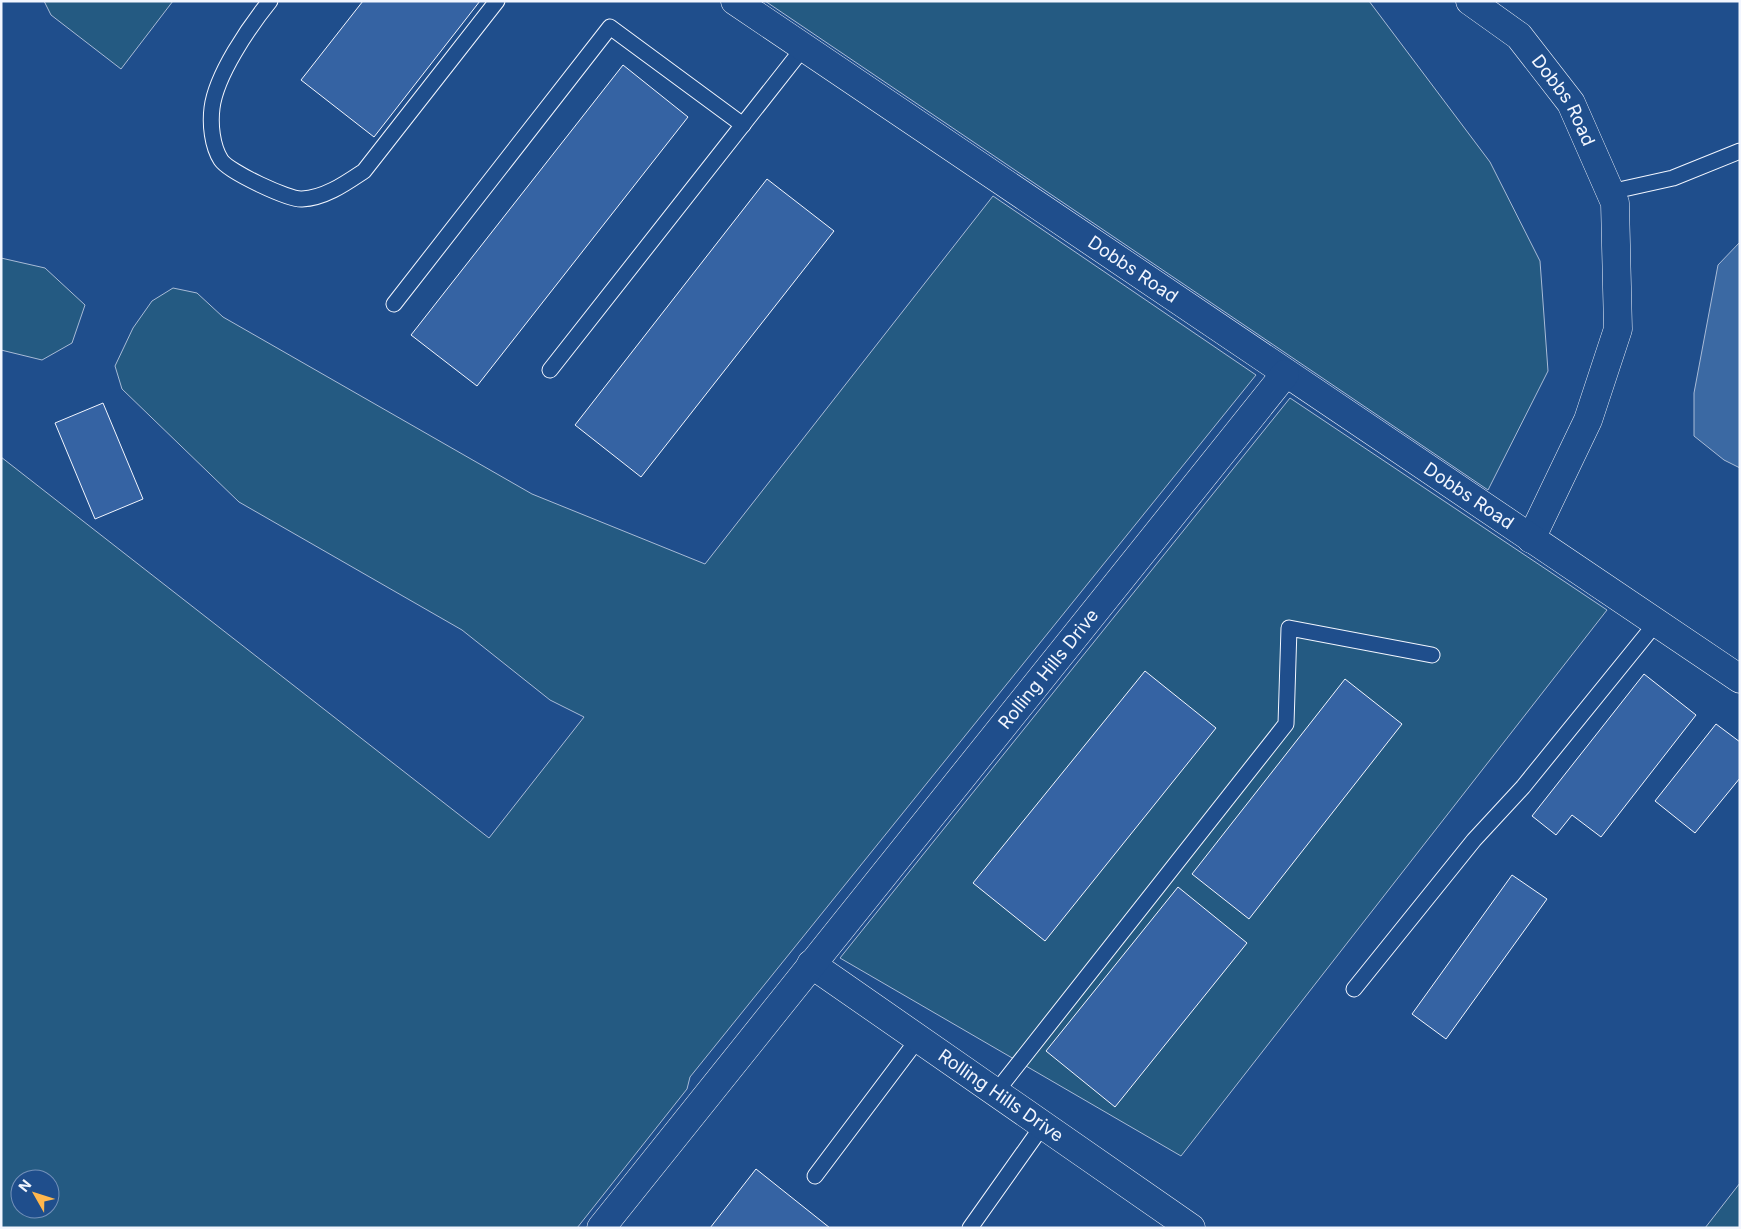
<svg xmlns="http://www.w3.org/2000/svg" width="1741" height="1229" font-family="Inter,sans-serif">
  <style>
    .green { fill: #245a82; stroke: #a8bbd7; fill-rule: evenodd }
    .water { fill: #3b69a3; stroke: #a8bbd7 }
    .building { fill: #3563a3; stroke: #f2f6ff }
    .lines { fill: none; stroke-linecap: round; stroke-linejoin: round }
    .lane-casing { stroke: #f2f6ff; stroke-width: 17 }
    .street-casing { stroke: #f2f6ff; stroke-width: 29 }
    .secondary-casing { stroke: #f2f6ff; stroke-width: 29 }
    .lane { stroke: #1f4e8c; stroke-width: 15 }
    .street { stroke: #1f4e8c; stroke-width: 28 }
    .secondary { stroke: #1f4e8c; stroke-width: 28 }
    .labels { text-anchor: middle; stroke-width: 4; stroke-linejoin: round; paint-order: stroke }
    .street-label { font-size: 18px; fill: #f2f6ff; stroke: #1f4e8c }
  </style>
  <rect width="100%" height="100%" fill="#1f4e8c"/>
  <!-- green -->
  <g class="green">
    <path d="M44 1H173L121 69 51 15Z"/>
    <path d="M765 1H1369L1490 162 1540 261 1548 371 1488 490Z"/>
    <path d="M993 196 1256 375 690 1077 687 1089 577 1228H1V457L489 838 584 717 550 700 462 630 239 502 122 389 115 366 133 328 152 301 173 288 197 293 223 317 532 494 705 564ZM20 1179H50V1209H20Z"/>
    <path d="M1 258 45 268 85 305 72 343 42 360 1 350Z"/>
    <path d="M1290 398 1607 610 1181 1156 840 958Z"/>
    <path d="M1740 1183V1228H1705Z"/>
  </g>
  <!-- water -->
  <path class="water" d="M1740 242V468L1724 460 1694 436V393L1718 265Z"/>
  <!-- building -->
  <g class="building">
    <path d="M363 1H480L374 137 301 80Z"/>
    <path d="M623 65 688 117 477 386 411 335Z"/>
    <path d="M767 179 834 231 641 477 575 425Z"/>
    <path d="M103 403 143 499 95 519 55 423Z"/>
    <path d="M1145 671 1216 728 1045 941 973 883Z"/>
    <path d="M1644 674 1696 715 1601 837 1572 815 1556 835 1532 816Z"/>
    <path d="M1345 679 1402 724 1249 919 1192 874Z"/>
    <path d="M1716 724 1740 742V778L1695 833 1655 801Z"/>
    <path d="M1512 875 1547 899 1446 1039 1412 1014Z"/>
    <path d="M1178 887 1247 943 1115 1107 1046 1051Z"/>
    <path d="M756 1169 830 1228H710Z"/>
  </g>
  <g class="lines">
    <defs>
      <g id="lane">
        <path d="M270 1C249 27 216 75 212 108 210 124 212 146 221 160 229 172 289 200 302 199 325 198 346 183 364 171L497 1"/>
        <path d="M1610 192 1673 178 1740 151"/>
        <path d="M394 304 610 27 743 125"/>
        <path d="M550 370 804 47"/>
        <path d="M1354 989 1474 840 1523 787 1656 623"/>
        <path d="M996 1092 1286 724 1289 628 1432 655"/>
        <path d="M815 1176 918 1039"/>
        <path d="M970 1228 1043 1125"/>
      </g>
      <g id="street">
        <path id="s1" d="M1470 1 1519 36 1571 103 1615 203 1618 329 1588 420 1531 539"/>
        <path id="s2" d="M811 964 1191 1228"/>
      </g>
      <g id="secondary">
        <path id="s3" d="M735 1 1740 679"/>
        <path id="s4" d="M601 1228 1285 374"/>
      </g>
    </defs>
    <!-- lane casing -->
    <use href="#lane" class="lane-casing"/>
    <!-- street casing -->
    <use href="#street" class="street-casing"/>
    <!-- secondary casing -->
    <use href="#secondary" class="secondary-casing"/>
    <!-- lane -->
    <use href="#lane" class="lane"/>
    <!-- street -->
    <use href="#street" class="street"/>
    <!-- secondary -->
    <use href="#secondary" class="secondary"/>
  </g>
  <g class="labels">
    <!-- street labels -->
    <g class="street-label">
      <text dy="6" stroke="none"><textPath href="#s1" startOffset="139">Dobbs Road</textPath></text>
      <text dy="6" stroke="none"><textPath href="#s3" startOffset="480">Dobbs Road</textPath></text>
      <text dy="6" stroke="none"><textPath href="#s3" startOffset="885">Dobbs Road</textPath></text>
      <text dy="6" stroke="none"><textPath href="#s4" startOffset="716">Rolling Hills Drive</textPath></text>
      <text dy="6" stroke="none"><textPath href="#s2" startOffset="231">Rolling Hills Drive</textPath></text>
    </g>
  </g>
  <!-- border -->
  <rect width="1741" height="1229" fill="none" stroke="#f2f6ff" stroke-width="5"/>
  <!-- north arrow -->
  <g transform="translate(35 1194) rotate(309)"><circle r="24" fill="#1f4e8c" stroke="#7391ba"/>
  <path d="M0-4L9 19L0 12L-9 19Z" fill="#ffb74d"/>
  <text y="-8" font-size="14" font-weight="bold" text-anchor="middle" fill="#f2f6ff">N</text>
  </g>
</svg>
